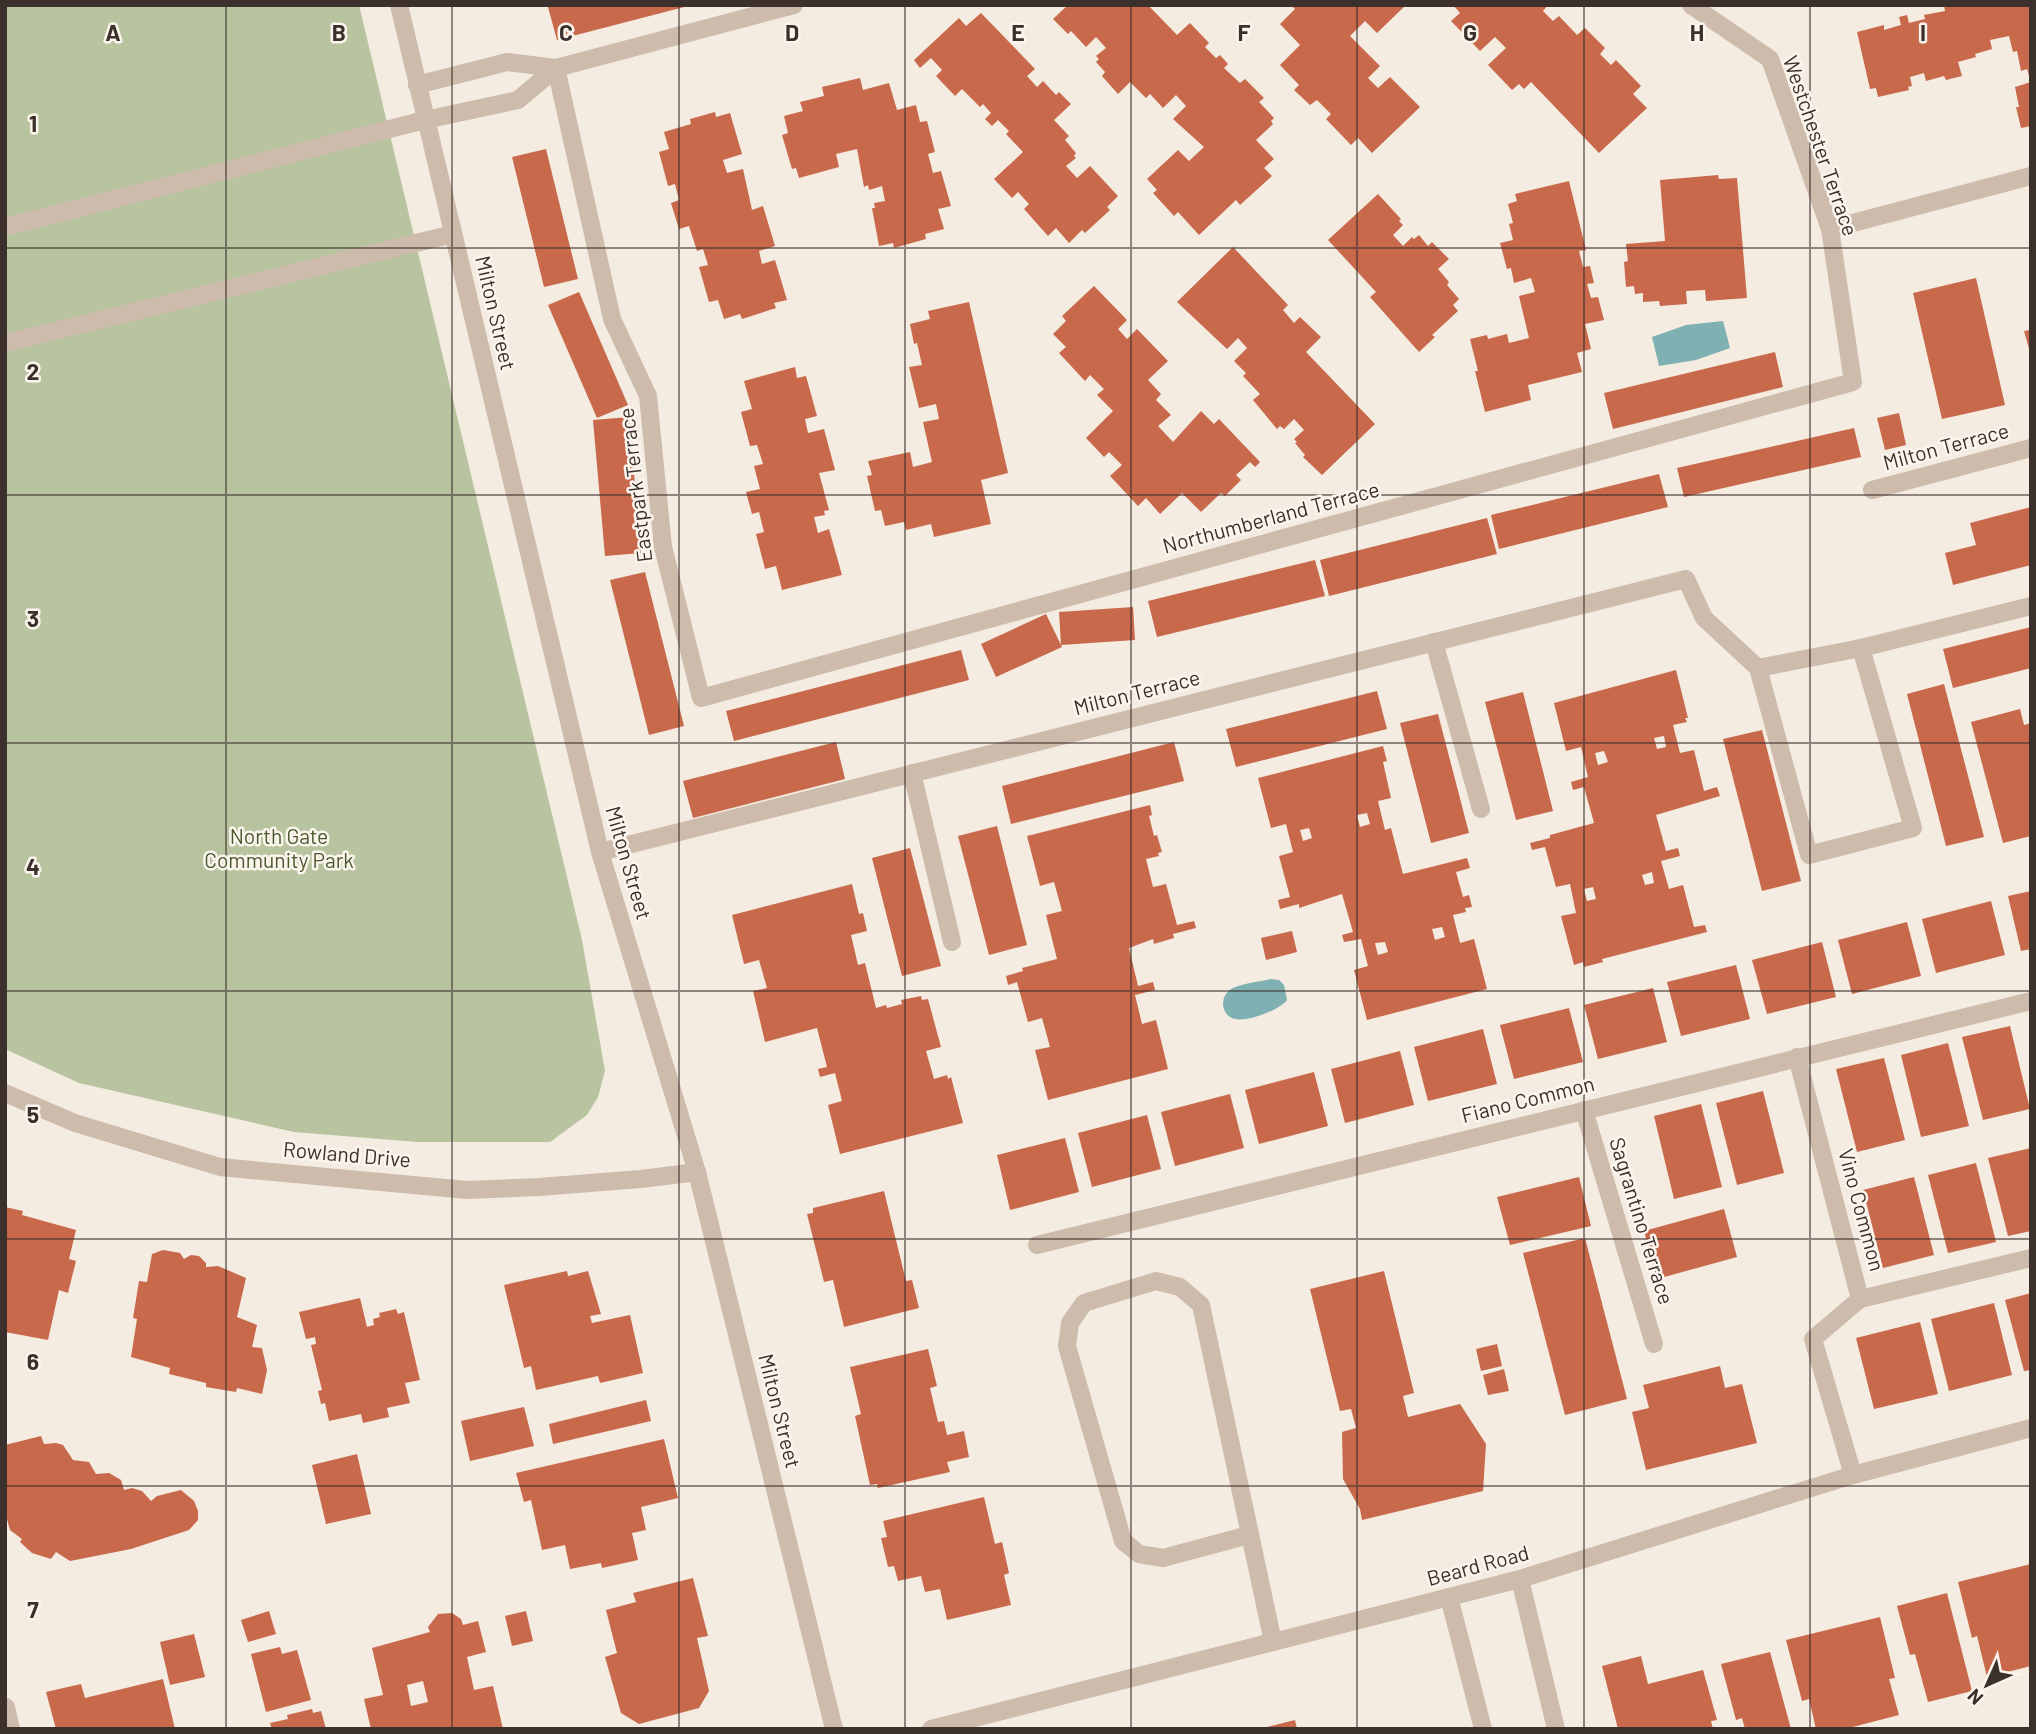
<svg xmlns="http://www.w3.org/2000/svg" width="2036" height="1734" font-family="Barlow,sans-serif">
  <style>
    .green { fill: #b8c4a0 }
    .water { fill: #7fb0b2 }
    .building { fill: #c8694b; fill-rule: evenodd }
    .lines { fill: none; stroke-linecap: round; stroke-linejoin: round }
    .service { stroke: #cdbbac; stroke-width: 18 }
    .minor { stroke: #cdbbac; stroke-width: 18 }
    .grid { fill: none; stroke: #3b302b; stroke-width: 2; stroke-opacity: 0.55 }
    .labels { text-anchor: middle; stroke-width: 5; stroke-linejoin: round; paint-order: stroke }
    .street-label { font-size: 21px; fill: #3b302b; stroke: #fbf5ee }
    .park-label { font-size: 21px; fill: #4a5a2e; stroke: #fbf5ee }
    .grid-label { font-size: 23px; text-anchor: middle; font-weight: bold; fill: #3b302b; stroke: #fbf5ee; stroke-width: 5; stroke-linejoin: round; paint-order: stroke }
  </style>
  <rect width="100%" height="100%" fill="#f4ebe1"/>
  <!-- green -->
  <path class="green" d="M5 5H359L582 940 605 1071 598 1097 587 1115 550 1142H417L294 1132 79 1083 5 1049Z"/>
  <!-- water -->
  <g class="water">
    <path d="M1723 321 1730 348 1696 360 1659 366 1652 337 1686 325Z"/>
    <path d="M1271 979 1279 980 1284 985 1287 1000C1280 1010 1244 1024 1232 1018 1219 1012 1221 993 1233 988 1244 983 1259 982 1271 979Z"/>
  </g>
  <!-- building -->
  <g class="building">
    <path d="M554 5H688V6L557 40 548 7Z"/>
    <path d="M1068 5H1148L1177 35 1190 23 1209 43 1205 47 1216 58 1220 55 1228 64 1224 68 1240 83 1245 79 1264 98 1259 102 1274 118 1271 121 1273 124 1256 140 1274 159 1264 168 1272 176 1240 205 1236 200 1199 235 1178 212 1174 216 1153 193 1157 190 1147 179 1178 150 1189 161 1204 147 1173 119 1186 106 1176 95 1163 108 1150 94 1146 98 1130 82 1118 94 1102 76 1105 72 1096 62 1099 59 1096 56 1106 48 1096 37 1086 47 1071 31 1068 34 1053 19Z"/>
    <path d="M1291 5H1406L1377 33 1365 21 1350 36 1380 66 1368 78 1378 88 1390 77 1420 107 1372 153 1358 138 1351 145 1326 119 1331 114 1317 100 1310 105 1294 90 1299 85 1280 65 1300 45 1280 24 1295 9Z"/>
    <path d="M1453 5H1548L1543 11 1553 21 1559 16 1577 35 1585 28 1605 48 1600 54 1611 65 1616 60 1641 86 1633 94 1647 108 1599 153 1531 82 1524 89 1519 84 1512 90 1488 65 1506 48 1495 37 1480 51 1451 21 1460 13Z"/>
    <path d="M1944 5H2031V82L2027 69 2021 71 2017 51 2013 52 2009 36 1990 40 1992 49 1975 54 1976 57 1958 62 1962 76 1946 80 1944 76 1926 81 1924 73 1910 77 1912 86 1908 87 1909 90 1878 97 1876 88 1870 89 1857 32 1884 25V30L1901 25 1899 17 1907 15 1909 23 1925 19 1924 15 1945 11Z"/>
    <path d="M981 13 1035 69 1027 76 1037 87 1043 81 1056 95 1059 92 1071 104 1054 120 1069 136 1065 140 1076 153 1074 156 1076 158 1066 166 1077 178 1090 166 1118 196 1107 207 1110 210 1085 233 1082 230 1069 243 1056 228 1048 236 1024 209 1029 204 1018 192 1012 198 994 179 1023 152 1006 134 1009 131 998 120 992 126 985 119 991 113 983 104 980 107 962 89 955 96 936 76 942 70 931 58 920 68 914 60 959 18 966 26Z"/>
    <path d="M860 78 863 90 889 83 897 110 916 105 920 122 927 121 935 152 928 154 933 173 941 171 951 206 938 209 944 229 925 234 926 239 894 248 893 243 879 246 872 208H875L874 203 885 201 882 186 869 190 868 185 864 187 857 149 836 154 839 167 799 178 796 168 792 169 782 135 788 133 784 116 803 111 800 102 824 96 822 87Z"/>
    <path d="M2031 82V126L2021 128 2016 107H2019L2015 87Z"/>
    <path d="M715 112 716 117 730 113 742 154 723 160 727 173 743 169 752 210 763 206 775 246 759 251 762 264 775 260 787 300 774 303 776 308 742 319 740 314 724 319 718 300 709 302 699 267 708 265 703 249 697 251 689 226 679 229 671 203 679 200 675 184 668 186 659 152 669 149 664 132 691 124 690 119Z"/>
    <path d="M546 149 578 279 544 287 512 157Z"/>
    <path d="M1718 175 1719 179 1737 178 1747 298 1706 301 1705 290 1686 291 1687 304 1660 306 1659 301 1643 302V293L1635 294 1634 286 1626 287 1624 262 1628 261 1626 244 1665 241 1660 180Z"/>
    <path d="M1569 181 1586 250 1579 251 1583 267 1590 266 1594 283 1587 284 1591 298 1598 297 1604 320 1585 324 1591 349 1577 353 1582 372 1528 385 1531 400 1485 412 1475 371H1478L1470 339 1487 335 1488 339 1507 334 1509 343 1529 338 1519 296 1535 292 1531 278 1514 283 1511 268 1507 269 1500 243 1513 240 1509 224 1513 223 1508 204 1517 201 1515 194Z"/>
    <path d="M1378 194 1401 219 1399 221 1403 225 1393 235 1403 246 1412 237 1414 239 1419 235 1428 246 1432 242 1449 259 1438 269 1449 282 1447 285 1459 299 1453 305 1458 311 1432 335 1435 337 1419 352 1370 297 1376 292 1328 240Z"/>
    <path d="M1233 247 1288 305 1283 310 1294 323 1300 317 1321 337 1306 352 1375 424 1322 475 1303 457 1305 455 1295 443 1297 442 1294 439 1304 430 1294 419 1284 429 1280 426 1277 429 1253 400 1260 394 1243 376 1246 373 1234 361 1247 348 1238 338 1227 349 1177 302Z"/>
    <path d="M1976 278 2005 405 1942 419 1913 293Z"/>
    <path d="M1094 286 1127 320 1118 329 1127 339 1137 329 1168 361 1148 380 1161 394 1156 400 1171 415 1158 426 1173 442 1201 411 1214 424 1219 419 1260 462 1255 467 1250 462 1236 475 1241 480 1225 496 1221 493 1201 512 1182 493 1160 514 1146 498 1138 506 1110 476 1122 465 1109 452 1104 457 1086 438 1113 411 1097 395 1104 389 1090 375 1085 381 1059 353 1066 347 1053 334 1066 321 1062 316Z"/>
    <path d="M579 292 628 405 597 418 548 305Z"/>
    <path d="M969 302 1008 473 981 480 991 524 934 537 931 524 906 530 904 522 885 526 881 510 875 511 867 476 872 475 868 461 910 452 913 467 932 462 923 422 939 419 936 404 919 408 909 367 922 365 917 343 914 344 910 324 930 319 928 311Z"/>
    <path d="M2031 330V352H2030L2024 331Z"/>
    <path d="M1775 352 1783 387 1613 429 1604 393Z"/>
    <path d="M795 367 797 378 806 376 817 416 805 419 808 433 824 429 835 470 819 473 829 510 824 511 825 515 814 517 818 533 829 529 842 575 782 590 776 566 765 569 756 534 764 532 759 512 752 514 746 492 760 489 754 466 763 464 757 445 750 446 741 412 752 409 744 381Z"/>
    <path d="M1899 413 1906 445 1885 450 1877 418Z"/>
    <path d="M629 417 641 553 605 556 593 420Z"/>
    <path d="M1854 428 1861 457 1684 497 1677 468Z"/>
    <path d="M1659 474 1668 507 1499 549 1491 515Z"/>
    <path d="M2031 507V565L1953 585 1945 553 1976 545 1970 523Z"/>
    <path d="M1487 518 1497 554 1329 596 1320 560Z"/>
    <path d="M1315 560 1325 596 1157 637 1148 601Z"/>
    <path d="M645 572 684 726 649 735 610 580Z"/>
    <path d="M1133 607 1135 640 1061 645 1059 612Z"/>
    <path d="M1046 614 1062 647 996 677 981 644Z"/>
    <path d="M2031 627V668L1953 688 1943 649Z"/>
    <path d="M961 650 969 680 734 741 726 711Z"/>
    <path d="M1676 670 1688 718H1685L1687 722 1673 725 1680 753 1694 750 1704 791 1717 787 1720 796 1656 815 1666 851 1678 848 1680 856 1661 861 1669 889 1683 885 1694 927 1705 925 1707 932 1602 959 1603 962 1584 967 1583 962 1574 965 1561 916 1576 913 1570 884 1556 887 1545 847 1532 850 1530 843 1550 838V835L1594 823 1584 787 1573 790 1571 782 1588 777 1581 747 1566 751 1554 703ZM1664 736 1666 747 1657 749 1654 738ZM1604 751 1608 762 1598 765 1595 753ZM1652 872 1654 883 1645 885 1642 875ZM1593 887 1596 899 1587 901 1584 889Z"/>
    <path d="M1944 684 1984 837 1946 846 1907 694Z"/>
    <path d="M1377 691 1387 729 1236 767 1226 729Z"/>
    <path d="M1523 692 1553 811 1516 820 1485 702Z"/>
    <path d="M2020 709 2024 725 2031 723V836L2003 843 1971 722Z"/>
    <path d="M1438 714 1469 833 1431 843 1400 723Z"/>
    <path d="M1762 730 1801 881 1762 891 1723 739Z"/>
    <path d="M836 742 845 779 693 818 683 781Z"/>
    <path d="M1174 742 1184 781 1011 824 1002 786Z"/>
    <path d="M1383 746 1387 761 1383 762 1391 798 1378 801 1385 830 1391 828 1403 874 1467 858 1470 868 1456 872 1463 897 1469 895 1472 907 1465 908 1466 912 1453 915 1460 943 1474 939 1487 989 1367 1020 1354 970 1368 966 1361 939 1344 942 1342 935 1353 932 1342 894 1299 908V904L1280 909 1278 900 1290 897 1279 856 1293 852 1286 824 1271 828 1258 778ZM1367 813 1370 824 1360 827 1357 815ZM1309 828 1312 838 1303 841 1300 830ZM1442 927 1445 937 1435 940 1432 929ZM1385 942 1388 952 1378 955 1375 943Z"/>
    <path d="M1150 805 1152 815 1149 816 1154 836 1157 835 1162 852 1158 853 1159 856 1146 859 1153 887 1166 884 1177 925 1194 921 1196 928 1173 934 1174 938 1154 944 1153 939 1129 948 1138 986 1153 982 1155 990 1135 995 1142 1024 1156 1020 1168 1069 1048 1100 1035 1050 1050 1047 1042 1018 1028 1022 1017 982 1008 985 1006 976 1023 971 1022 968 1057 959 1046 915 1062 911 1054 882 1040 886 1027 836Z"/>
    <path d="M997 826 1027 945 989 955 958 836Z"/>
    <path d="M910 848 941 966 902 976 872 858Z"/>
    <path d="M852 884 859 914 863 913 867 931 851 935 858 965 865 963 876 1008 886 1005 887 1008 902 1004 901 1000 921 996 922 1000 928 999 941 1047 926 1051 934 1079 947 1075 948 1079 951 1077 963 1123 840 1154 828 1105 842 1101 835 1073 820 1077 818 1069 827 1067 817 1028 765 1042 753 991 767 988 759 960 744 964 732 915Z"/>
    <path d="M2031 891V949L2021 951 2008 896Z"/>
    <path d="M1991 901 2005 955 1936 973 1922 919Z"/>
    <path d="M1907 922 1921 976 1852 994 1838 940Z"/>
    <path d="M1292 931 1297 952 1266 960 1261 938Z"/>
    <path d="M1822 942 1836 997 1767 1014 1752 960Z"/>
    <path d="M1736 965 1750 1019 1681 1036 1667 982Z"/>
    <path d="M1653 988 1667 1042 1598 1059 1584 1005Z"/>
    <path d="M1569 1008 1583 1062 1514 1079 1500 1025Z"/>
    <path d="M2010 1026 2030 1109 1983 1120 1962 1037Z"/>
    <path d="M1483 1029 1497 1084 1428 1101 1414 1047Z"/>
    <path d="M1948 1043 1969 1126 1921 1137 1901 1055Z"/>
    <path d="M1400 1051 1414 1105 1345 1123 1331 1069Z"/>
    <path d="M1884 1058 1905 1140 1857 1152 1836 1069Z"/>
    <path d="M1314 1072 1328 1126 1259 1144 1245 1090Z"/>
    <path d="M1763 1091 1784 1173 1737 1185 1716 1103Z"/>
    <path d="M1230 1094 1244 1148 1175 1166 1161 1112Z"/>
    <path d="M1701 1104 1722 1187 1674 1199 1654 1116Z"/>
    <path d="M1147 1115 1161 1169 1092 1187 1078 1133Z"/>
    <path d="M1065 1138 1079 1192 1010 1210 997 1155Z"/>
    <path d="M2031 1148V1231L2008 1236 1988 1158Z"/>
    <path d="M1976 1163 1996 1242 1948 1253 1928 1175Z"/>
    <path d="M1579 1177 1591 1226 1510 1245 1497 1197Z"/>
    <path d="M1914 1177 1934 1255 1883 1268 1863 1190Z"/>
    <path d="M884 1191 906 1281 912 1280 919 1308 844 1327 833 1280 824 1282 807 1214 813 1213V1208Z"/>
    <path d="M5 1207 23 1211 22 1215 76 1230 69 1259 76 1261 68 1293 59 1290 48 1340 5 1332Z"/>
    <path d="M1724 1209 1737 1257 1657 1279 1644 1231Z"/>
    <path d="M1585 1238 1627 1399 1565 1415 1523 1253Z"/>
    <path d="M163 1250 180 1253 184 1259 191 1255 199 1256 206 1263V1267L218 1266 246 1278 237 1317 257 1325 252 1347 262 1348 267 1370 262 1394 237 1388 236 1392 206 1387V1383L169 1374 170 1368 131 1357 137 1319 133 1318 139 1281 147 1282 152 1254Z"/>
    <path d="M567 1271 568 1276 588 1271 601 1314 590 1316 592 1323 630 1315 643 1373 600 1383 598 1376 536 1390 531 1366 524 1368 504 1285Z"/>
    <path d="M1384 1271 1414 1393 1403 1396 1408 1417 1460 1404 1486 1444 1483 1491 1362 1520 1360 1509 1343 1479 1342 1432 1356 1428 1351 1409 1340 1411 1310 1289Z"/>
    <path d="M2031 1293V1370L2024 1371 2005 1300Z"/>
    <path d="M360 1298 367 1327 374 1325 373 1319 380 1317 379 1313 396 1309 398 1314 404 1312 420 1380 405 1383 410 1403 387 1408 389 1417 363 1423 361 1414 329 1421 325 1403 321 1404 318 1391 322 1390 311 1345 316 1344 315 1337 306 1339 299 1312Z"/>
    <path d="M1994 1303 2012 1375 1949 1391 1931 1319Z"/>
    <path d="M1920 1322 1938 1394 1874 1409 1856 1338Z"/>
    <path d="M1497 1344 1502 1366 1481 1371 1476 1349Z"/>
    <path d="M928 1349 937 1386 930 1388 938 1422 944 1421 947 1435 964 1431 969 1457 947 1462 950 1472 878 1488 877 1484 870 1485 855 1416 861 1414 850 1367Z"/>
    <path d="M1720 1366 1725 1388 1742 1384 1757 1443 1646 1470 1632 1412 1649 1408 1643 1385Z"/>
    <path d="M1504 1369 1509 1391 1488 1395 1483 1375Z"/>
    <path d="M646 1400 651 1421 553 1444 549 1424Z"/>
    <path d="M524 1407 534 1446 470 1461 461 1421Z"/>
    <path d="M41 1436 44 1444 56 1443 63 1445 73 1460 89 1462 96 1474 109 1473 121 1480 124 1490 132 1488 142 1491 151 1501 157 1496 181 1490 194 1501 198 1511V1520L189 1530 131 1549 70 1561 56 1552 51 1559 32 1553 20 1542 22 1539 10 1530 5 1512V1445Z"/>
    <path d="M664 1439 678 1498 641 1507 646 1530 632 1533 638 1560 602 1568 601 1563 570 1569 565 1545 542 1550 531 1500 524 1502 516 1473Z"/>
    <path d="M357 1454 371 1514 326 1524 312 1465Z"/>
    <path d="M984 1497 995 1544 1002 1542 1009 1573 1004 1575 1011 1605 947 1620 940 1589 925 1592 921 1576 898 1581 894 1566 888 1567 881 1538 887 1537 883 1521Z"/>
    <path d="M2031 1564V1666L1987 1677 1977 1636 1972 1638 1958 1582Z"/>
    <path d="M693 1578 708 1636 697 1638 709 1691 699 1708 639 1724 621 1713 605 1657 617 1653 606 1610 636 1602 633 1593Z"/>
    <path d="M1947 1593 1972 1691 1928 1702 1915 1654 1910 1655 1897 1606Z"/>
    <path d="M269 1611 276 1634 248 1642 241 1620Z"/>
    <path d="M526 1611 533 1641 512 1646 505 1616Z"/>
    <path d="M452 1613 461 1619 463 1625 478 1621 486 1652 467 1657 474 1690 493 1686 503 1729H371L364 1699 383 1695 372 1648 430 1632 428 1627 438 1614ZM423 1681 428 1702 411 1706 407 1685Z"/>
    <path d="M1880 1617 1895 1678 1889 1679 1899 1715 1845 1729H1816L1809 1699 1802 1701 1786 1640Z"/>
    <path d="M194 1634 205 1677 170 1685 160 1642Z"/>
    <path d="M280 1647 282 1654 297 1650 311 1700 266 1712 251 1654Z"/>
    <path d="M1770 1652 1791 1729H1745L1742 1718 1736 1720 1721 1664Z"/>
    <path d="M1641 1656 1648 1684 1703 1670 1717 1720 1711 1721 1713 1729H1618L1602 1666Z"/>
    <path d="M163 1679 175 1729H56L46 1692 81 1684 85 1698Z"/>
    <path d="M312 1709 313 1713 321 1711 326 1729H272L270 1723 288 1719 287 1715Z"/>
    <path d="M1295 1720 1297 1729H1263V1728Z"/>
  </g>
  <g class="lines">
    <!-- service -->
    <g class="service">
      <path d="M5 227 425 120"/>
      <path d="M5 343 453 234"/>
      <path d="M1434 642 1481 809"/>
      <path d="M912 773 952 942"/>
      <path d="M1249 1535 1163 1558 1139 1554 1123 1541 1067 1346 1070 1323 1084 1303 1156 1281 1180 1287 1201 1305 1273 1642"/>
      <path d="M6 1707 11 1729"/>
    </g>
    <!-- minor -->
    <g class="minor">
      <path d="M399 5 600 852 697 1172 834 1729"/>
      <path d="M556 68 612 319 648 396 663 547 701 698 1853 382 1830 229 1770 59 1691 5"/>
      <path d="M417 85 507 62 556 68 794 5"/>
      <path d="M425 120 518 100 556 68"/>
      <path d="M1830 229 2031 176"/>
      <path d="M1872 490 2031 448"/>
      <path d="M1758 668 1861 648 2031 606"/>
      <path d="M600 852 1686 579 1704 618 1758 668 1809 855 1913 828 1861 648"/>
      <path d="M1797 1057 1860 1299 1813 1339 1853 1475"/>
      <path d="M5 1093 75 1123 220 1167 467 1190 539 1187 641 1179 697 1172"/>
      <path d="M1584 1110 1654 1344"/>
      <path d="M1037 1245 2031 1001"/>
      <path d="M1860 1299 2031 1258"/>
      <path d="M1520 1579 1556 1729"/>
      <path d="M1449 1597 1483 1729"/>
      <path d="M931 1729 1520 1579 1853 1475 2031 1428"/>
    </g>
  </g>
  <!-- grid -->
  <path class="grid" d="M226 5V1729M452 5V1729M679 5V1729M905 5V1729M1131 5V1729M1357 5V1729M1584 5V1729M1810 5V1729M5 248H2031M5 495H2031M5 743H2031M5 991H2031M5 1239H2031M5 1486H2031"/>
  <g class="labels">
    <!-- street labels -->
    <g class="street-label">
      <text transform="translate(1820 146) rotate(71)" y="7">Westchester Terrace</text>
      <text transform="translate(495 313) rotate(77)" y="7">Milton Street</text>
      <text transform="translate(1946 447) rotate(-15)" y="7">Milton Terrace</text>
      <text transform="translate(636 485) rotate(-97)" y="7">Eastpark Terrace</text>
      <text transform="translate(1271 518) rotate(-15)" y="7">Northumberland Terrace</text>
      <text transform="translate(1137 693) rotate(-14)" y="7">Milton Terrace</text>
      <text transform="translate(628 863) rotate(74)" y="7">Milton Street</text>
      <text transform="translate(1528 1100) rotate(-14)" y="7">Fiano Common</text>
      <text transform="translate(347 1155) rotate(5)" y="7">Rowland Drive</text>
      <text transform="translate(1861 1210) rotate(75)" y="7">Vino Common</text>
      <text transform="translate(1641 1221) rotate(73)" y="7">Sagrantino Terrace</text>
      <text transform="translate(779 1411) rotate(76)" y="7">Milton Street</text>
      <text transform="translate(1478 1566) rotate(-15)" y="7">Beard Road</text>
    </g>
    <!-- park labels -->
    <g class="park-label">
      <text x="279" y="844">North Gate<tspan x="279" dy="24">Community Park</tspan></text>
    </g>
  </g>
  <g class="grid-label">
    <text x="113" y="41">A</text>
    <text x="339" y="41">B</text>
    <text x="566" y="41">C</text>
    <text x="792" y="41">D</text>
    <text x="1018" y="41">E</text>
    <text x="1244" y="41">F</text>
    <text x="1470" y="41">G</text>
    <text x="1697" y="41">H</text>
    <text x="1923" y="41">I</text>
    <text x="33" y="132">1</text>
    <text x="33" y="380">2</text>
    <text x="33" y="627">3</text>
    <text x="33" y="875">4</text>
    <text x="33" y="1123">5</text>
    <text x="33" y="1370">6</text>
    <text x="33" y="1618">7</text>
  </g>
  <!-- border -->
  <rect width="2036" height="1734" fill="none" stroke="#3b302b" stroke-width="14"/>
  <!-- north arrow -->
  <g transform="translate(1987 1685) rotate(225)" stroke="#fbf5ee" stroke-width="5" paint-order="stroke">
  <path d="M0-5L12 26L0 18L-12 26Z" fill="#3b302b"/>
  <text y="-10" font-size="19" font-weight="bold" text-anchor="middle" fill="#3b302b">N</text>
  </g>
</svg>
